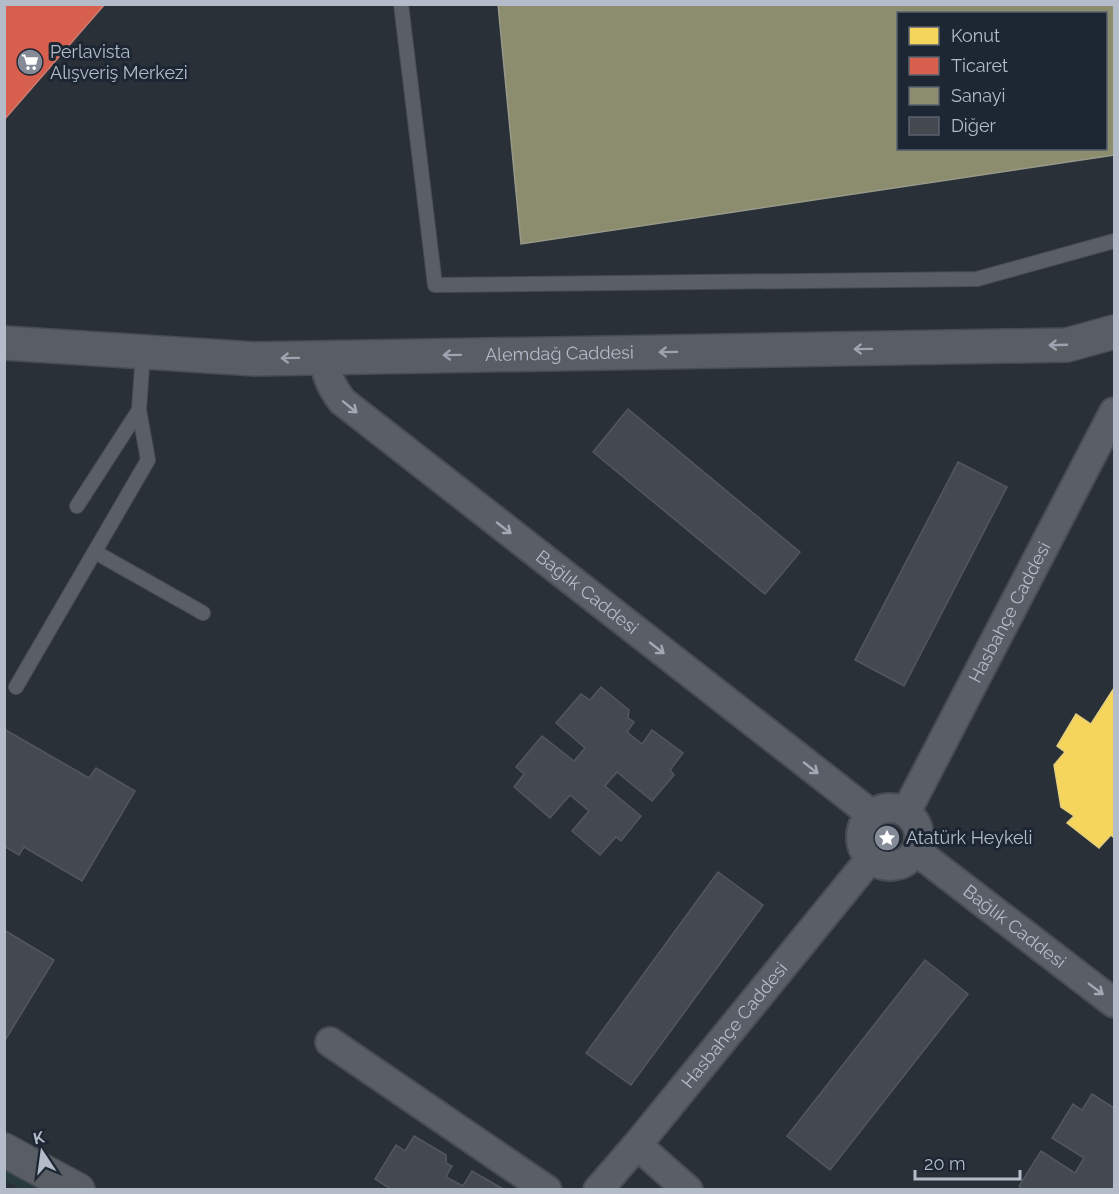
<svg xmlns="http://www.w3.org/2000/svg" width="1119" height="1194" font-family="Raleway,sans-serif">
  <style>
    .green { fill: #273a3e }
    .homes { fill: #f6d55c; stroke: #e2ce7d; stroke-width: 1.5 }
    .shops { fill: #d6604d; stroke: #cc7c72; stroke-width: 1.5 }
    .industry { fill: #8c8c6e; stroke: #989a89; stroke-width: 1.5; fill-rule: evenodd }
    .building { fill: #444950; stroke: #52575f; stroke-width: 1.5 }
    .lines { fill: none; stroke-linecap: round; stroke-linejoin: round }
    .lane-casing { stroke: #484c53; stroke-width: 16 }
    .street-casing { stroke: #484c53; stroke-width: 32 }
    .secondary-casing { stroke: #484c53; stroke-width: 36 }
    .lane { stroke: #5a5e66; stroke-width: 14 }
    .street { stroke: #5a5e66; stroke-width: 28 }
    .secondary { stroke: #595d64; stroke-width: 33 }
    .oneway { stroke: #9da4b0 }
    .oneway2 { stroke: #a2a9b5 }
    .labels { text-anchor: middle; stroke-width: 6; stroke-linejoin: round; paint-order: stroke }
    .poi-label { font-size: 18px; fill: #b4bcc9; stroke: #1d2633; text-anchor: start }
    .street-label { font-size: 18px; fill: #b4bcc9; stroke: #1d2633 }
  </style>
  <rect width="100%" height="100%" fill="#2a3038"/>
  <!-- green -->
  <path class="green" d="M4 1168 47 1189H21L5 1181Z"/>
  <!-- homes -->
  <path class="homes" d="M1114 688V838L1111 835 1099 848 1067 823 1074 816 1061 807 1054 765 1065 752 1057 746 1076 714 1091 724Z"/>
  <!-- shops -->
  <path class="shops" d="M4 4H105L4 120Z"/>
  <!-- industry -->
  <path class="industry" d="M498 4H1114V155L521 244ZM898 14H1106V148H898Z"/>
  <!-- building -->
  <g class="building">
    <path d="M628 409 800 552 765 594 593 452Z"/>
    <path d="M958 462 1007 487 904 686 855 660Z"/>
    <path d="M601 687 629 710 628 718 634 722 627 732 642 744 652 730 683 753 670 770 674 775 652 801 617 772 605 786 641 816 621 841 616 837 600 855 572 831 589 811 570 795 550 818 514 787 524 774 516 767 542 736 574 761 585 748 556 723 581 694 590 700Z"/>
    <path d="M4 729 89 778 96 768 135 791 82 881 24 847 19 855 4 846Z"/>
    <path d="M718 872 763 905 631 1085 586 1053Z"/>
    <path d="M4 930 54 960 4 1042Z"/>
    <path d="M925 960 968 994 830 1170 787 1136Z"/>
    <path d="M1092 1094 1114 1108V1185L1112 1190H1024L1019 1186 1041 1151 1075 1173 1084 1158 1052 1138 1073 1104 1082 1110Z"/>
    <path d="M414 1136 446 1155V1163L452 1166 446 1177 463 1186 472 1171 505 1190H392L375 1179 396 1145 405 1151Z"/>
  </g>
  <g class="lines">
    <defs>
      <g id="lane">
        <path d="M401 4 435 285 977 279 1114 241"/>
        <path d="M77 506 139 410 143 352"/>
        <path d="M95 552 203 613"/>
        <path d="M16 687 148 460 139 410"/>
      </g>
      <g id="street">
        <path id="s1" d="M325 358C325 375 332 388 342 401L871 814"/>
        <circle cx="890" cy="837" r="29"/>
        <path id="s2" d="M906 812 1114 412"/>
        <path id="s3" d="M916 851 1114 1003"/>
        <path d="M330 1042 547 1190"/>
        <path d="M637 1145 688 1190"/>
        <path id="s4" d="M598 1190 637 1145 870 859"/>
      </g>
      <g id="secondary">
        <path id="s5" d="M4 343 255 359 1067 345 1114 332"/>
        <path d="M4 1150 78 1190"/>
      </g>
    </defs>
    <!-- lane casing -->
    <use href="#lane" class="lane-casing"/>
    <!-- street casing -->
    <use href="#street" class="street-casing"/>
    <!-- secondary casing -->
    <use href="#secondary" class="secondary-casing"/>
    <!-- lane -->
    <use href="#lane" class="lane"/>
    <!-- street -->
    <use href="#street" class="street"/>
    <!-- secondary -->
    <use href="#secondary" class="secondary"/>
  </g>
  <!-- one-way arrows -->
  <defs><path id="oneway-shaft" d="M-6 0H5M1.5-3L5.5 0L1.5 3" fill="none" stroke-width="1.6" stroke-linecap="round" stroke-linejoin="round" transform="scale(1.5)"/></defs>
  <g class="oneway">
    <use href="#oneway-shaft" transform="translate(1058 345) rotate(178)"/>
    <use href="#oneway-shaft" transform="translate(863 349) rotate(179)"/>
    <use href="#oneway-shaft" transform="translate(668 352) rotate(179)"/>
    <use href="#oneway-shaft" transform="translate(452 355) rotate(179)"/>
    <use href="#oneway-shaft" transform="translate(290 358) rotate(179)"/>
  </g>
  <g class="oneway2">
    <use href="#oneway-shaft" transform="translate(350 407) rotate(39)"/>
    <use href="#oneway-shaft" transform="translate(504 528) rotate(38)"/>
    <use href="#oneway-shaft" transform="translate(657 648) rotate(38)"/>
    <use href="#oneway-shaft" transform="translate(811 768) rotate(38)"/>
    <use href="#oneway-shaft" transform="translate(1096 989) rotate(37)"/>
  </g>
  <!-- icons -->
  <defs>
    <symbol id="supermarket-disc" viewBox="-11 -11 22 22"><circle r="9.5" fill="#848b96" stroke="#1d2633"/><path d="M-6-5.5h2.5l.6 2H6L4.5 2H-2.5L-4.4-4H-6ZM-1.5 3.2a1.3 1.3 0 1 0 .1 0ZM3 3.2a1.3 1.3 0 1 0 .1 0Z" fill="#fff"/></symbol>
    <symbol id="sight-disc" viewBox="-11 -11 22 22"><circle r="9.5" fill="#848b96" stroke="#1d2633"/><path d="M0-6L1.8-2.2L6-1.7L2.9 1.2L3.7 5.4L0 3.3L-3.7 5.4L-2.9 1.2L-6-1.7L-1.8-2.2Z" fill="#fff"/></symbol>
  </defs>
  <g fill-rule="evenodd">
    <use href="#supermarket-disc" x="15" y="47" width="30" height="30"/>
    <use href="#sight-disc" x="872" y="823" width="30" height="30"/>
  </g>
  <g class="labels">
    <!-- poi labels -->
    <g class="poi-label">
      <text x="50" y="58">Perlavista<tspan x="50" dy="21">Alışveriş Merkezi</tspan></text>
      <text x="906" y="844">Atatürk Heykeli</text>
    </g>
    <!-- street labels -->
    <g class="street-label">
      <text dy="6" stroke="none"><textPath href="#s5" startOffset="556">Alemdağ Caddesi</textPath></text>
      <text dy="6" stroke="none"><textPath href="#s1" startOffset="358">Bağlık Caddesi</textPath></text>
      <text dy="6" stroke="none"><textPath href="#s2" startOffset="225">Hasbahçe Caddesi</textPath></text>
      <text dy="6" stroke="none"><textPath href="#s3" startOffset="124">Bağlık Caddesi</textPath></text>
      <text dy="6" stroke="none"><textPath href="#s4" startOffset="214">Hasbahçe Caddesi</textPath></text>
    </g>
  </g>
  <!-- border -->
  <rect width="1119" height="1194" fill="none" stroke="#b4bcc9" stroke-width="12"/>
  <!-- legend -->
  <rect x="897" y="12" width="210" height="138" fill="#1d2633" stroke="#59626f" stroke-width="1.5"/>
  <rect x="909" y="27" width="30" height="18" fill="#f6d55c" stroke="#59626f" stroke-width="1.5"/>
  <text x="951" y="42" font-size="18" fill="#b4bcc9">Konut</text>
  <rect x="909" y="57" width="30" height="18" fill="#d6604d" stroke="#59626f" stroke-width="1.5"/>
  <text x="951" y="72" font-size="18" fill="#b4bcc9">Ticaret</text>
  <rect x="909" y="87" width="30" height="18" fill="#8c8c6e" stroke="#59626f" stroke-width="1.5"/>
  <text x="951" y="102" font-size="18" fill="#b4bcc9">Sanayi</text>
  <rect x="909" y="117" width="30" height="18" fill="#444950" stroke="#59626f" stroke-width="1.5"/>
  <text x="951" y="132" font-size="18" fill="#b4bcc9">Diğer</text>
  <!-- north arrow -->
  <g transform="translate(42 1152) rotate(347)" stroke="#1d2633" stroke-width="4.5" paint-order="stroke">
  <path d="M0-4.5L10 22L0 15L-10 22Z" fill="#b4bcc9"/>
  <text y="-9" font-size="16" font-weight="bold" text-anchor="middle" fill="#b4bcc9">K</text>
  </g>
  <!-- scale -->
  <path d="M915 1170v9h105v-9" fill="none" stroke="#b4bcc9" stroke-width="3"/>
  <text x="924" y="1170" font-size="18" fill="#b4bcc9" stroke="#1d2633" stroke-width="4.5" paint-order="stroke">20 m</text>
</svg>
